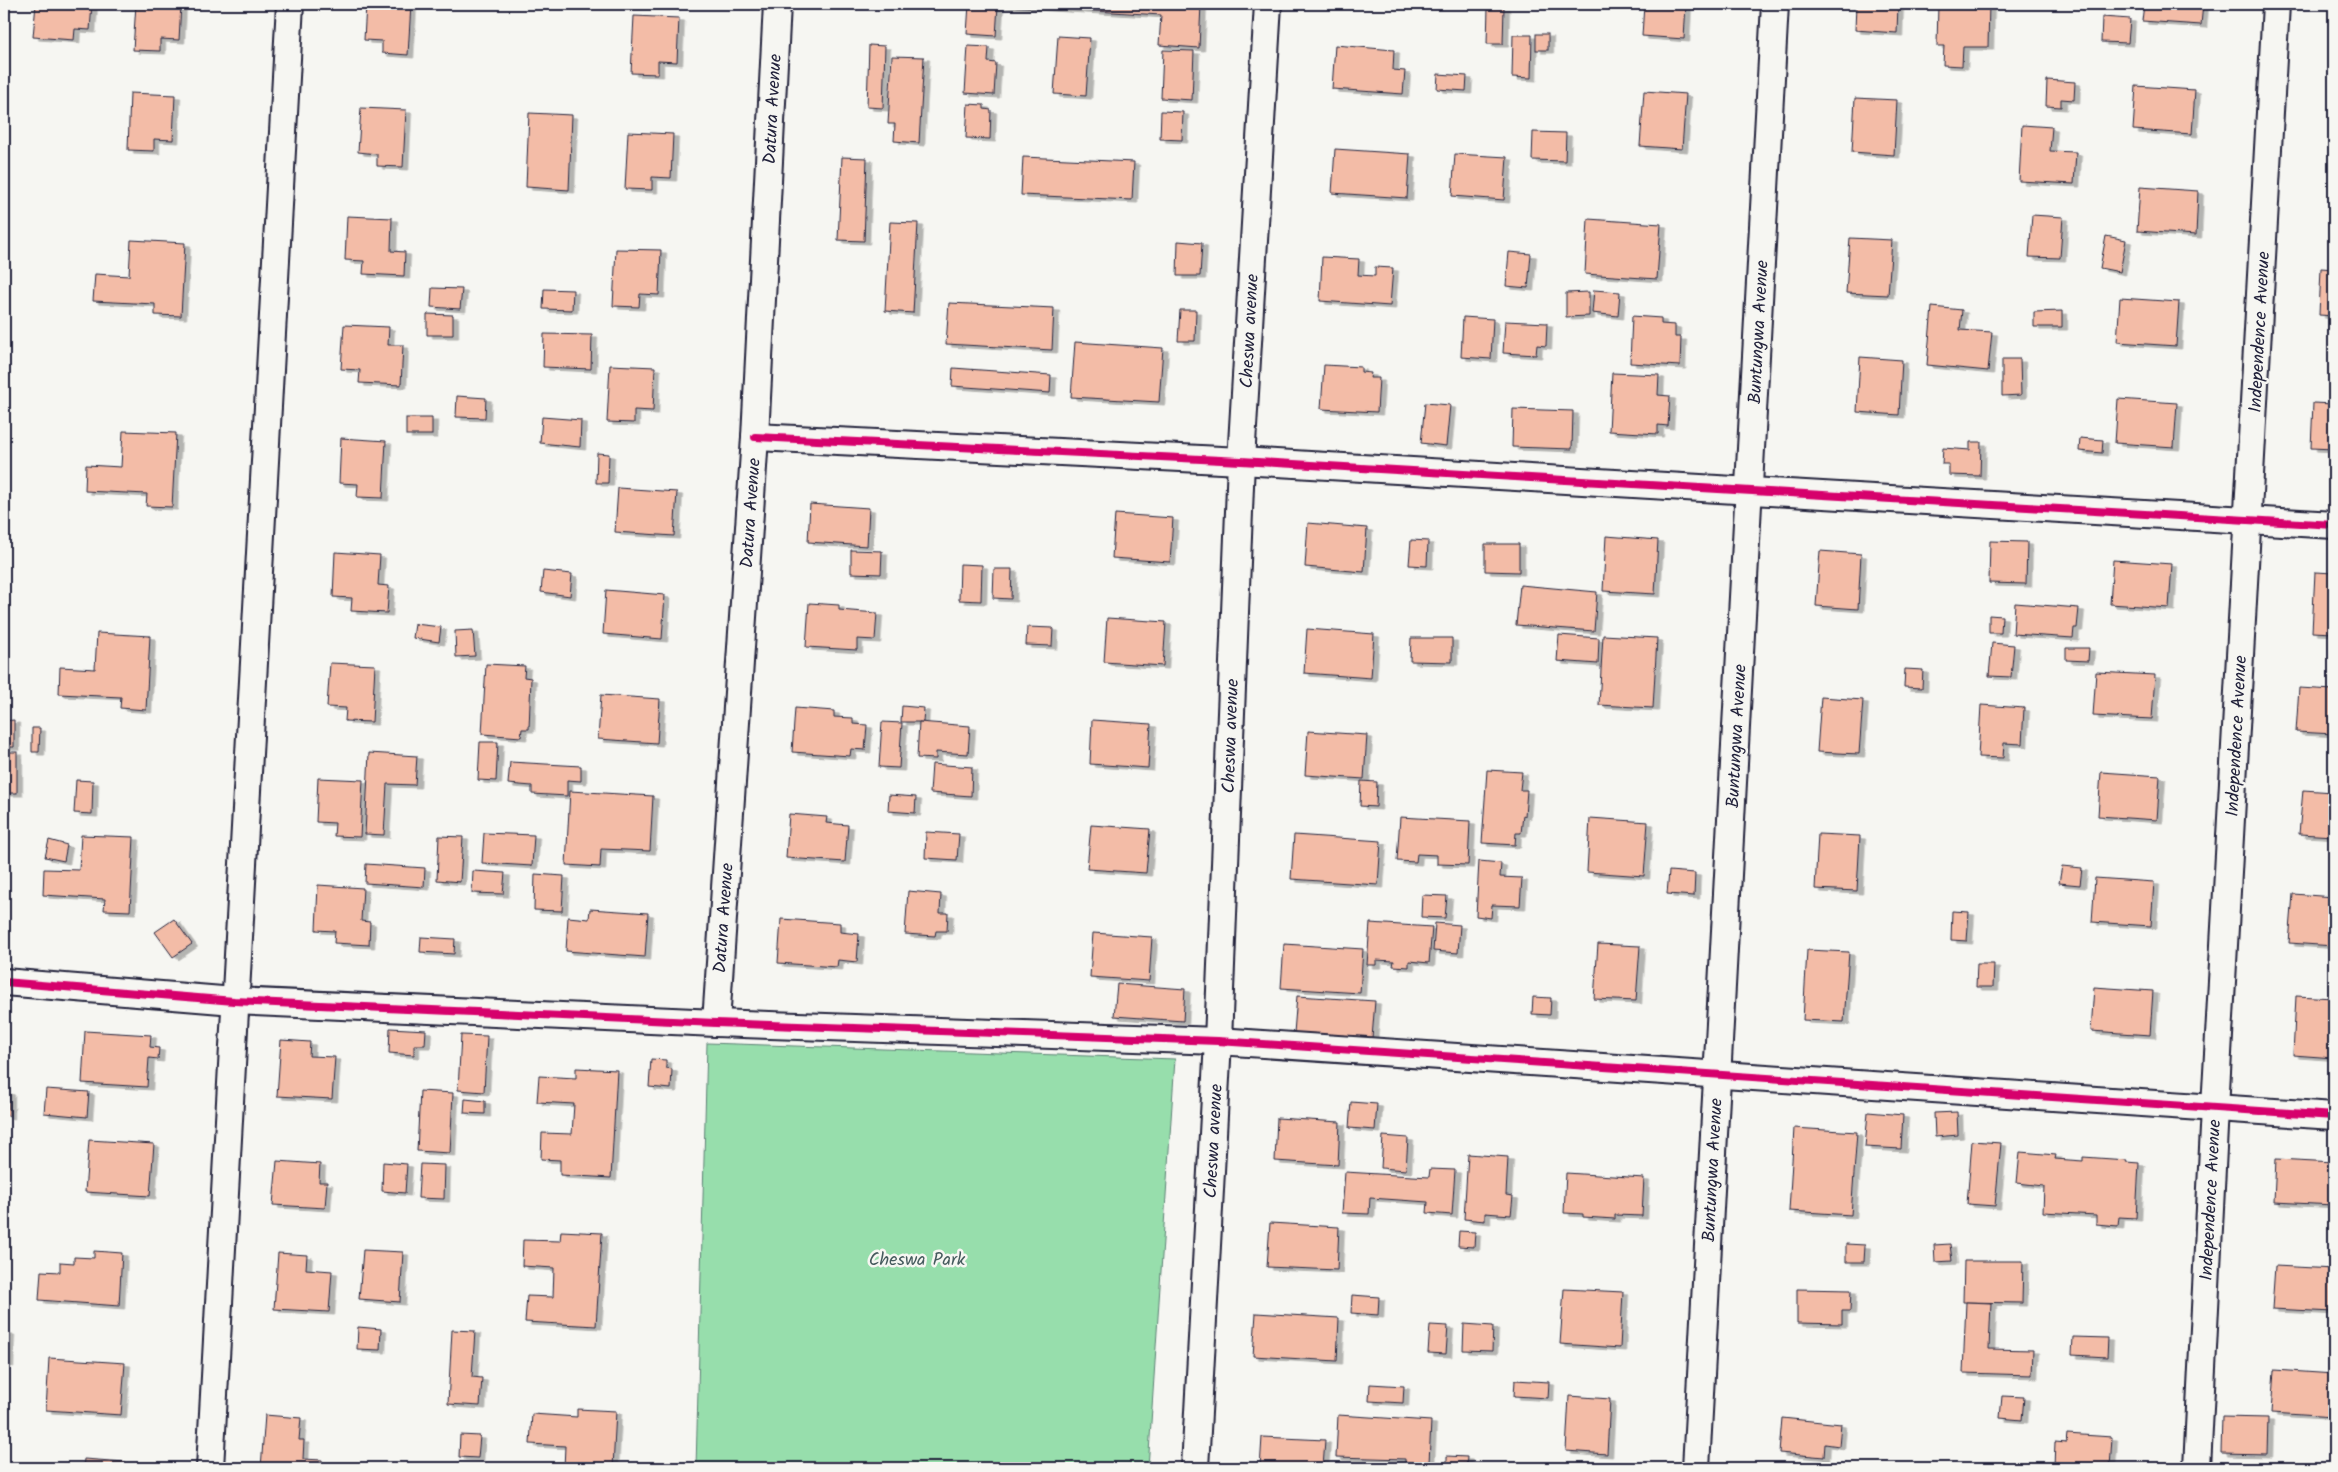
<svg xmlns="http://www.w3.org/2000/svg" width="2338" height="1472" font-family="Kalam,sans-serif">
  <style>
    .green { fill: #97deac; stroke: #5c8074 }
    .building { fill: #f3bca7; stroke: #22223b; filter: url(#shadow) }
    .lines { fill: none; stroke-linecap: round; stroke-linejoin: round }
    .street-casing { stroke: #22223b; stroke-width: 30 }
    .street { stroke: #f6f6f2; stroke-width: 26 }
    .cycleway-casing { stroke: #f6f6f2; stroke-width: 11 }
    .cycleway { stroke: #d6006c; stroke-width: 8 }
    .labels { text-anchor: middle; stroke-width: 5; stroke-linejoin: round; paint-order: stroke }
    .street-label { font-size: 18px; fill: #22223b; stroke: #f6f6f2 }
    .park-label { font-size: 18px; fill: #455a5d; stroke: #f6f6f2 }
  </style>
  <defs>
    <filter id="shadow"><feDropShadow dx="5.5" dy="3" stdDeviation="0" flood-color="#0004"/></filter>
  </defs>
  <rect width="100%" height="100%" fill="#f6f6f2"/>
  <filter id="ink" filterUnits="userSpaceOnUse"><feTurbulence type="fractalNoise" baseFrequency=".02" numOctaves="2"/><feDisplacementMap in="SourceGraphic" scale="10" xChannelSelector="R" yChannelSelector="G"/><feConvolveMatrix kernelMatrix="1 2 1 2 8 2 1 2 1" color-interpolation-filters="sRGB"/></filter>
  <g filter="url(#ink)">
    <!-- green -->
    <path class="green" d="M707 1043 1175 1059 1148 1468H696Z"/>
    <!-- building -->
    <g class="building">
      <path d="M36 4H92L90 30 75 29 74 40 33 37Z"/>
      <path d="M136 4H181L179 40 160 39V51L133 50Z"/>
      <path d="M366 4H411L408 55 382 53V41L364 40Z"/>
      <path d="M969 4H1201L1199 48 1159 45 1161 15 998 5 996 36 967 34Z"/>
      <path d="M1644 4H1686L1684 39 1642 36Z"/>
      <path d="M1856 4H1898L1897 33 1855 30Z"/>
      <path d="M1938 4H1989L1988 47H1963L1962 66 1943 65 1944 46H1937Z"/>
      <path d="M2144 4H2203L2201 25 2142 21Z"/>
      <path d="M1488 7H1504L1503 44H1487Z"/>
      <path d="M634 16 679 18 677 62 658 61V74L631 73Z"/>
      <path d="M2102 17 2130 19 2128 43 2101 42Z"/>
      <rect x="1536" y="34" width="12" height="16"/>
      <path d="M1513 35H1532L1531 78 1512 77Z"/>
      <path d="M1058 36 1090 38 1086 96 1054 94Z"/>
      <path d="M869 45 885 46 883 108 867 107Z"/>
      <path d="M1335 45 1394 50 1393 70 1405 71 1403 94 1332 89Z"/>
      <path d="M968 46 989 47 988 62 996 63 994 95 965 93Z"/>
      <path d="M1163 50 1194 51 1192 100 1161 98Z"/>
      <path d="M892 56 924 57 919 143 894 141 895 124H888Z"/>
      <path d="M1438 74 1467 76 1466 91 1437 89Z"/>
      <path d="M2047 80 2075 82 2074 100 2061 99V107L2046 106Z"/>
      <path d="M2136 86 2195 90 2192 134 2133 130Z"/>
      <path d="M1644 91 1686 94 1682 149 1640 146Z"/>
      <path d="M130 93 175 95 173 140 154 139V151L128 150Z"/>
      <path d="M1855 98 1897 100 1894 155 1852 152Z"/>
      <path d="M968 104 984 105V109L991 110 990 139 966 138Z"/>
      <path d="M361 108 406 110 403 167 377 166V154L358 152Z"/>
      <path d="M1161 111 1183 112 1182 140 1160 139Z"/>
      <path d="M529 113 572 115 569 190 526 187Z"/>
      <path d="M2022 125 2052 127 2050 151 2076 152 2074 184 2019 181Z"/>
      <path d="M628 132 673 134 671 178 652 177V190L625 189Z"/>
      <path d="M1533 132 1566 133 1565 161 1532 160Z"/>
      <path d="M1335 149 1410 154 1407 198 1332 193Z"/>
      <path d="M1455 154 1507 157 1504 200 1452 196Z"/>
      <path d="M842 157 867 158 864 241 838 240Z"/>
      <path d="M1023 157 1134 162 1132 200 1021 195Z"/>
      <path d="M2140 187 2198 191 2196 235 2137 231Z"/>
      <path d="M2032 215 2063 217 2060 258 2029 257Z"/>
      <path d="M347 216 392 218 391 251 405 252 404 276 363 274 364 261 345 260Z"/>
      <path d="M1588 219 1661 224 1657 279 1585 274Z"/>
      <path d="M890 222 918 223 913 313 885 311Z"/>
      <path d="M2106 236 2126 240 2120 272 2100 268Z"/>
      <path d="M1850 238 1892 240 1888 295 1846 293Z"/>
      <path d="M131 240 185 243 181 316 155 315V304L93 301 95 274 129 276Z"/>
      <path d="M1178 241 1202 243 1200 276H1177Z"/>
      <path d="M616 249 661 250 659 295 640 294 639 307 613 306Z"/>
      <path d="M1509 252 1531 254 1528 288 1506 286Z"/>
      <path d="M1322 257 1359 259 1358 275 1375 276V267L1393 268 1390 306 1320 301Z"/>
      <path d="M2321 268 2334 269V316L2319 315Z"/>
      <path d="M432 288 462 289 460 309 431 307Z"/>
      <path d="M544 289 573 290 572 310 543 309Z"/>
      <path d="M1594 290 1620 292 1618 316 1592 313Z"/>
      <path d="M1589 292V316L1566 317V293Z"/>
      <path d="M2120 298 2179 302 2176 346 2117 342Z"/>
      <path d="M949 303 1054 308 1052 350 946 344Z"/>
      <path d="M1932 307 1962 310 1960 330 1992 332 1988 371 1927 365Z"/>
      <path d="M1180 310H1196L1195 341H1178Z"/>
      <path d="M2062 311V327H2034V312Z"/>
      <path d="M427 314 453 315V335H427Z"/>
      <path d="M1632 316 1661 318V324L1675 325V337H1681L1680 366 1630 363Z"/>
      <path d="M1463 317 1493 319 1491 359 1461 357Z"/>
      <path d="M1505 321 1547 323 1546 346 1537 345 1536 355 1503 353Z"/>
      <path d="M344 325 389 327 388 345H403L401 385 359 383 360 370 341 369Z"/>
      <path d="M544 334 592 335 591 369 543 367Z"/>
      <path d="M1075 342 1163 348 1159 402 1071 397Z"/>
      <path d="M1860 357 1902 360 1899 415 1857 412Z"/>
      <path d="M2002 359H2020L2021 395 2002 396Z"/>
      <path d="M610 365 655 367 653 411 634 410V423L607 422Z"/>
      <path d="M1324 365 1361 367V372L1371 373 1370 378H1379L1377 412 1321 409Z"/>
      <path d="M953 368 1051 375 1050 393 952 386Z"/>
      <path d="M1612 373 1659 375 1658 395 1670 396 1668 426 1658 425V434L1609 431Z"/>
      <path d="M457 396 486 398 485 418 456 417Z"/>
      <path d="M2118 399 2177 403 2174 447 2115 443Z"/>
      <path d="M1425 403 1450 405 1446 446 1421 443Z"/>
      <path d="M2313 403 2334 404V449L2311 448Z"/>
      <path d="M1513 409 1573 411 1572 449 1512 447Z"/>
      <path d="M542 417 581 420 580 447 540 443Z"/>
      <rect x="406" y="418" width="26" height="17"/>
      <path d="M123 431 176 433 172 507 146 506 147 494 85 491 86 465 121 467Z"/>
      <path d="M341 438 386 441 383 498 357 497 358 484 339 483Z"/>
      <path d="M2080 438 2103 440 2102 453 2079 451Z"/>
      <path d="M1970 442H1981L1980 476 1949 475V464H1942L1943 448 1970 450Z"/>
      <path d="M597 453 609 454 608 483H596Z"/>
      <path d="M618 488 677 492 674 536 615 532Z"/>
      <path d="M810 504 869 508 867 546 808 542Z"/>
      <path d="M1115 514 1173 518 1170 562 1112 558Z"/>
      <path d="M1308 523 1367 528 1364 572 1305 567Z"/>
      <path d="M1606 536 1658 540 1655 594 1603 591Z"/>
      <path d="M1411 540 1428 541 1427 566 1409 565Z"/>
      <path d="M1990 541 2027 542 2026 584 1989 583Z"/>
      <path d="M1485 544H1519V572L1485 571Z"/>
      <path d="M851 550 882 551 881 574 851 573Z"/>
      <path d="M1820 551 1861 554 1858 609 1816 606Z"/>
      <path d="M335 552 380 555 378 585 389 586 387 613 351 611 352 598 333 597Z"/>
      <path d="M2113 560 2172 564 2169 608 2110 604Z"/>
      <path d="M960 564 982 565 981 601 959 600Z"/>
      <path d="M994 569H1012L1011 599 993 598Z"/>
      <path d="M543 571 572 574 570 596 541 592Z"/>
      <path d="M2315 572 2334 573V633L2312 632Z"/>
      <path d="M1520 585 1597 592 1594 631 1516 625Z"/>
      <path d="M606 590 665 595 662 639 603 634Z"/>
      <path d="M809 603 839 605V610L877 613 875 640 857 639V650L806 647Z"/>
      <path d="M2015 603 2079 608 2077 628H2074L2073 638 2013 634Z"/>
      <path d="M1989 615 2002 616 2001 633H1989Z"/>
      <path d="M1107 618 1166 622 1163 666 1104 662Z"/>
      <path d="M415 624 441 627 439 642 413 638Z"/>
      <path d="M1027 627 1053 628 1052 646 1026 645Z"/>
      <path d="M1307 629 1374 634 1371 678 1304 673Z"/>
      <path d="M473 630 475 656 456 657 455 631Z"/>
      <path d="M97 633 150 636 146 710 120 708 121 697 59 694 60 667 95 669Z"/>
      <path d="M1559 635 1599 638 1598 664 1557 661Z"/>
      <path d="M1603 635 1657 638 1653 708 1599 705Z"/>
      <path d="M1411 638H1452V662L1410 661Z"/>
      <path d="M1992 643 2014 645 2011 677 1989 676Z"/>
      <path d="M2066 648H2089L2088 661 2066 660Z"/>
      <path d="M330 663 375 665 372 722 345 721 346 708 327 707Z"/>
      <path d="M486 664 525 666 524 677 531 678 529 729H522L521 737 482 734Z"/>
      <path d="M1905 669 1923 670 1922 688 1904 687Z"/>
      <path d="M2096 672 2155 675 2152 719 2093 716Z"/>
      <path d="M2299 688 2334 690V734L2296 732Z"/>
      <path d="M601 695 660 699 657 743 598 739Z"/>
      <path d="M1821 697 1863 700 1859 754 1817 752Z"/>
      <path d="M1981 705 2024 708 2022 744 2004 743 2003 758 1978 757Z"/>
      <path d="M902 706 924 708 923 722H901Z"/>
      <path d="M795 708 834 711V717L853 718V724L867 725 865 750 851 749 850 756 792 752Z"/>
      <path d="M14 720V747H4V721Z"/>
      <path d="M1092 720 1151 724 1148 768 1090 764Z"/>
      <path d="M882 722 902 723 899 768 879 767Z"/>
      <path d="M919 722 970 726 968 754 936 752V759L917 758Z"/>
      <path d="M32 728H40L39 752H32Z"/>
      <path d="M1308 731 1367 735 1364 779 1305 775Z"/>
      <path d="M480 742H498L496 781 478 780Z"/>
      <rect x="4" y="752" width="13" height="41"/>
      <path d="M369 753 417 756 415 785 387 784 384 835 365 834Z"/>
      <path d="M510 762 581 766V781L567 780V796L532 794V786L508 784Z"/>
      <path d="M932 764 972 767 971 796 930 793Z"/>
      <path d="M1487 770 1522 772 1520 790H1527L1525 816 1523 815 1521 833H1516L1515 845 1482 843Z"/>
      <path d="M2101 772 2160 776 2157 820 2098 816Z"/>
      <path d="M318 778 363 780 360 837 334 836 335 823 316 822Z"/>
      <path d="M76 780 93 781 92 814 74 813Z"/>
      <path d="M1361 781 1377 782 1376 807 1360 806Z"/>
      <path d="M2303 790 2334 792V836L2299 834Z"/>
      <path d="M570 791 653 796 650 851 601 849 600 867 566 865Z"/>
      <path d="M889 795 916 797 915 813 888 811Z"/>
      <path d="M789 814 827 817 826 823 848 825 845 862 786 858Z"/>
      <path d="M1400 817 1470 821 1468 865 1437 864V855L1417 854 1416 862 1397 861Z"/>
      <path d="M1590 818 1648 822 1644 876 1587 872Z"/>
      <path d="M1091 825 1150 829 1146 873 1087 869Z"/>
      <path d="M926 832 959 834 957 860 925 858Z"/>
      <path d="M484 833 534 835 532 866 482 863Z"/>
      <path d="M1818 834 1860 836 1857 891 1815 889Z"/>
      <path d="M81 835 134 837 130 911 104 910 105 899 43 895 44 869 79 870Z"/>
      <path d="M1294 835 1381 841 1378 885 1291 879Z"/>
      <path d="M439 836 463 837 460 882 437 880Z"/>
      <path d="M49 840 67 845 64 861 45 857Z"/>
      <path d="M1479 861 1501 863 1500 877 1522 878 1520 906 1492 905 1491 918 1476 916Z"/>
      <path d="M366 864 425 868 424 887 365 883Z"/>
      <path d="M2062 866 2082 868 2080 885 2059 883Z"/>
      <path d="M473 871 505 873 503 894 472 893Z"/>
      <path d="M1669 871 1695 873 1694 896 1667 894Z"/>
      <path d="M535 874 564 876 562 911 534 910Z"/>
      <path d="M2095 878 2154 882 2151 926 2092 922Z"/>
      <path d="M318 885 363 888 361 921 370 922 369 945 334 943 335 931 316 930Z"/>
      <path d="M908 891 941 894 940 913H948L947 931H936L935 936 905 934Z"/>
      <path d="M2293 894 2334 897V946L2289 943Z"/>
      <path d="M1422 895 1447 896 1445 918 1421 917Z"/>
      <path d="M590 909 648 913 645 957 566 951 568 917 589 919Z"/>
      <path d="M1952 911 1969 912 1967 941 1951 940Z"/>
      <path d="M174 919 192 944 173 957 155 932Z"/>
      <path d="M781 919 840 923V932L859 934 857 962 838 960 837 967 778 963Z"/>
      <path d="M1370 923 1432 927 1429 963 1409 961V967L1393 966 1394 961 1376 960V965H1367Z"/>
      <path d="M1435 923 1460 925 1458 953 1433 951Z"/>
      <path d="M1093 933 1152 937 1149 981 1090 977Z"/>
      <path d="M421 937 455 939 454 954 420 952Z"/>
      <path d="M1284 944 1363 949 1360 993 1281 988Z"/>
      <path d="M1598 944 1640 946 1636 1001 1594 999Z"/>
      <path d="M1807 950 1849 952 1844 1022 1803 1020Z"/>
      <path d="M1977 964H1994L1993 987H1976Z"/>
      <path d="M1117 984 1185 989 1183 1021 1114 1016Z"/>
      <path d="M2094 987 2153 991 2150 1035 2091 1031Z"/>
      <path d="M1297 996 1375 1001 1372 1038 1294 1033Z"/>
      <path d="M2296 996 2334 998V1058L2293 1055Z"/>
      <path d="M1533 997 1551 998 1550 1015 1532 1014Z"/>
      <path d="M390 1028 426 1030 425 1045H414V1055L389 1053Z"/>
      <path d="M85 1031 151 1035 150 1047 159 1048 158 1059 149 1058 147 1087 82 1083Z"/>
      <path d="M461 1035 487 1036 484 1092 458 1090Z"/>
      <path d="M281 1040 310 1042 309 1056 335 1057 332 1099 277 1096Z"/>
      <path d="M651 1059 666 1060V1068L672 1069 671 1089 649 1087Z"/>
      <path d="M576 1068 617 1070 611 1178 560 1175V1160L541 1159 542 1133 572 1134 574 1104 537 1102 539 1076 576 1078Z"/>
      <path d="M46 1089 89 1092 87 1117 44 1113Z"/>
      <path d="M4 1091 9 1092V1116L4 1115Z"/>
      <path d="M420 1091 453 1093 450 1153 417 1151Z"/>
      <path d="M465 1099 485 1101V1114L464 1113Z"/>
      <path d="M1351 1102 1377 1104 1375 1130 1349 1128Z"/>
      <path d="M1868 1112 1903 1115 1901 1149 1865 1147Z"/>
      <path d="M1957 1112 1958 1135 1935 1137 1934 1113Z"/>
      <path d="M1277 1118 1340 1122 1338 1165 1275 1161Z"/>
      <path d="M1794 1128 1857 1132 1851 1215 1789 1211Z"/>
      <path d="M1383 1136 1408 1138 1406 1170 1381 1168Z"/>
      <path d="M89 1140 154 1144 150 1196 85 1192Z"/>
      <path d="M1972 1141 2001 1143 1995 1206 1967 1204Z"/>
      <path d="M2020 1152 2056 1155 2055 1159 2083 1161V1157L2127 1160 2126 1162 2139 1163 2136 1218 2119 1217 2118 1226 2096 1224V1215L2043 1212 2044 1186 2017 1183Z"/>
      <path d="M1468 1154 1508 1157 1506 1195 1513 1196 1511 1215 1485 1213V1221L1464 1219Z"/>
      <path d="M2276 1159 2334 1162V1205L2274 1202Z"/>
      <path d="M277 1161 320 1164 319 1182H327L325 1208 273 1205Z"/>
      <path d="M383 1162 407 1164 405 1193 382 1191Z"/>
      <path d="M420 1164 445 1165 444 1199 418 1198Z"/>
      <path d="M1430 1169 1455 1170 1452 1215 1427 1213 1428 1202 1370 1198 1369 1214 1342 1213 1345 1172 1429 1177Z"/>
      <path d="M1566 1173 1644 1178 1642 1216 1615 1215V1219L1583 1217V1214L1564 1213Z"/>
      <path d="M1270 1223 1339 1227 1337 1270 1267 1267Z"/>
      <path d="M561 1231 602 1233 596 1326 525 1322 527 1296 553 1297 554 1268 522 1266 523 1240 560 1241Z"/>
      <path d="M1459 1231 1475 1232 1474 1247 1458 1246Z"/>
      <path d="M1846 1244 1865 1245 1864 1262H1846Z"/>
      <path d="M1950 1244 1952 1261 1935 1262 1934 1245Z"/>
      <path d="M363 1250 403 1252 400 1302 359 1299Z"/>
      <path d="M94 1251 122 1253 119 1306 39 1300 41 1271 60 1272V1262L74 1263V1257L94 1258Z"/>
      <path d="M278 1253 307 1255 306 1269 332 1271 329 1312 274 1309Z"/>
      <path d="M1964 1261H2023L2022 1303 1963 1302Z"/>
      <path d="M2275 1266 2334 1269V1312L2272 1309Z"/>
      <path d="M1564 1289 1623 1292 1620 1348 1560 1344Z"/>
      <path d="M1797 1289 1851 1290 1850 1311H1842V1324L1797 1323Z"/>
      <path d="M1352 1295 1379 1297 1378 1315 1351 1313Z"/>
      <path d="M1966 1302 1991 1303 1989 1349 2033 1350 2032 1375 1963 1373Z"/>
      <path d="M1256 1313 1339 1318 1337 1361 1253 1356Z"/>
      <path d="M1464 1324 1493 1326 1492 1351 1463 1350Z"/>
      <path d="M1430 1325 1448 1326 1446 1354 1428 1353Z"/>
      <path d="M358 1327 381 1329 380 1350 357 1349Z"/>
      <path d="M452 1330 475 1331 472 1377 482 1378 480 1406 448 1404Z"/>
      <path d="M4 1332H9L8 1364 4 1363Z"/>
      <path d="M2073 1337 2108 1338 2107 1357 2072 1355Z"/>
      <path d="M49 1358 125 1363 121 1415 46 1410Z"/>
      <path d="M2274 1370 2334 1374V1417L2271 1413Z"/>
      <path d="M1515 1380 1549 1382 1548 1398 1514 1396Z"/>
      <path d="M1370 1384 1404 1386 1403 1403 1369 1401Z"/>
      <path d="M1569 1396 1610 1399 1607 1454 1566 1451Z"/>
      <path d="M2002 1396 2024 1397 2022 1420 2000 1418Z"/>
      <path d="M577 1409 616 1411 613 1468H564L565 1446 530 1444 532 1414 577 1417Z"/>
      <path d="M265 1415 301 1418 299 1440H304L303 1459 322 1460V1468H261Z"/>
      <path d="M1338 1415 1431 1421 1429 1463 1405 1462V1459L1336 1457Z"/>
      <path d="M2222 1417 2268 1418 2267 1454 2221 1453Z"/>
      <path d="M1782 1418 1841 1424 1839 1446 1825 1444 1824 1457 1779 1453Z"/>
      <path d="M2067 1434 2112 1437 2110 1468 2054 1466 2055 1442 2066 1443Z"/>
      <path d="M460 1435 480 1436 478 1458 459 1457Z"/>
      <path d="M1262 1437 1325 1440 1323 1468H1260Z"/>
      <path d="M1447 1456 1467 1457 1466 1468H1447Z"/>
      <path d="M84 1459 125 1462 124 1468H61V1467L83 1468Z"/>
    </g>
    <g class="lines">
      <defs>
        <g id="street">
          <path d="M755 437 1241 461 2334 525"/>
          <path d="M4 982 234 1001 716 1023 1218 1041 2334 1116"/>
          <path d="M716 1023 755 437 777 4"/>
          <path d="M210 1468 290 4"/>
          <path d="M1195 1468 1218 1041 1241 461 1268 4"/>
          <path d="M1696 1468 1775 4"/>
          <path d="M2197 1468 2215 1108 2276 4"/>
        </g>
      </defs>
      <!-- street casing -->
      <use href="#street" class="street-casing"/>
      <!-- street -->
      <use href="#street" class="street"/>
      <defs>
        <g id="cycleway">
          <path d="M755 437 1241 461 2334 525"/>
          <path d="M4 982 234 1001 716 1023 1218 1041 2334 1116"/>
        </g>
      </defs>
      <!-- cycleway casing -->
      <use href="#cycleway" class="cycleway-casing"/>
      <!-- cycleway -->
      <use href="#cycleway" class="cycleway"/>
    </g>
  </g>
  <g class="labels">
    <!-- street labels -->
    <g class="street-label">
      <text transform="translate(772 109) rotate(-87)" y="6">Datura Avenue</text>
      <text transform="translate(1249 331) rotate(-87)" y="6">Cheswa avenue</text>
      <text transform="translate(1758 332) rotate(-87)" y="6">Buntungwa Avenue</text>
      <text transform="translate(2259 332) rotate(-87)" y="6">Independence Avenue</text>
      <text transform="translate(750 513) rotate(-86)" y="6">Datura Avenue</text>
      <text transform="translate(1230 736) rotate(-88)" y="6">Cheswa avenue</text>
      <text transform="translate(1736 736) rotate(-87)" y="6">Buntungwa Avenue</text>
      <text transform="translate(2236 736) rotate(-87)" y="6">Independence Avenue</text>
      <text transform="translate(723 918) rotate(-86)" y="6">Datura Avenue</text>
      <text transform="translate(1213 1141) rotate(-87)" y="6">Cheswa avenue</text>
      <text transform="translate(1712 1170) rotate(-87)" y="6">Buntungwa Avenue</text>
      <text transform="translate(2210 1200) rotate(-87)" y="6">Independence Avenue</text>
    </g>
    <!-- park labels -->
    <g class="park-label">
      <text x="917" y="1265">Cheswa Park</text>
    </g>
  </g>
  <!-- margin -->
  <rect width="2338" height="1472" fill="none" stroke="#f6f6f2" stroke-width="20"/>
  <rect x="10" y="10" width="2318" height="1452" fill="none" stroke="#22223b" stroke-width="2" filter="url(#ink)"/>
</svg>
